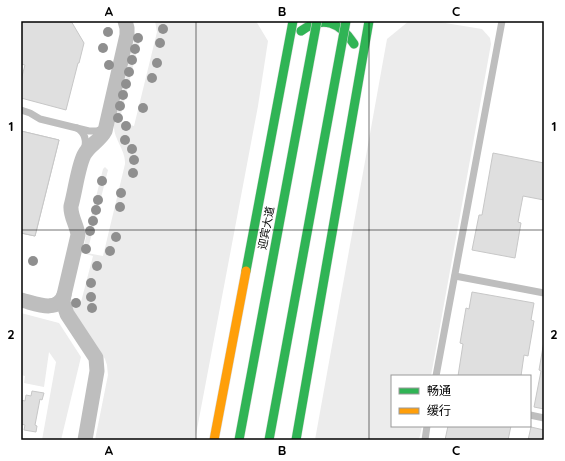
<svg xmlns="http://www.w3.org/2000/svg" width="565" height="461" font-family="Quicksand,'Noto Sans SC',sans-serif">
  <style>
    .green { fill: #ececec }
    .building { fill: #dfdfdf; stroke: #c7c7c7 }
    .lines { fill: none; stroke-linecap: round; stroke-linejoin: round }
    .fast-casing { stroke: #dbdbdb; stroke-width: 10 }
    .slow-casing { stroke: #dbdbdb; stroke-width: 10 }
    .lane { stroke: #bebebe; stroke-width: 7 }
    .street { stroke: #bebebe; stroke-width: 15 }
    .fast { stroke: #30b455; stroke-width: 9 }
    .slow { stroke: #ff9f0a; stroke-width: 9 }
    .fast-bridge-casing { stroke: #dbdbdb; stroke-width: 10; stroke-linecap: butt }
    .fast-bridge { stroke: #30b455; stroke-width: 9 }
    .tree { fill: #8f8f8f }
    .grid { fill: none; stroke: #000; stroke-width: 1; stroke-opacity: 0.55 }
    .labels { text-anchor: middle; stroke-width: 3; stroke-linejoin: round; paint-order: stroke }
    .street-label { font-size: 11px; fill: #000; stroke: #fff }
    .neatline { fill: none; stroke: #000; stroke-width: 1.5 }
    .grid-label { font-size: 13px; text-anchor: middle; font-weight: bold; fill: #000 }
  </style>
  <rect width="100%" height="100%" fill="#fff"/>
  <!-- green -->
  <g class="green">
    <path d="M155 21H256L268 41 258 106 195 440H95L108 375 107 365 105 359 72 309 71 299 81 302 93 256 82 253 103 169 105 167 108 170 87 253 103 256 125 164C126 150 113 139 114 125L135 37H136L140 39 119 122 134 126 157 32Z"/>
    <path d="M409 21H433L482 29 490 38 491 44 431 376H392V426H422L419 440H315L387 39Z"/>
    <path d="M21 313 59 323 81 357 61 440H42L56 362 49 352 44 387 24 383 25 376 21 375Z"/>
  </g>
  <!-- building -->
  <g class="building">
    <path d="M21 21H71L84 43 79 63H78L66 110 21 98V80L25 65 21 64Z"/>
    <path d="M21 131 59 140 35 236 21 233Z"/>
    <path d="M21 131 59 140 35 236 21 233Z"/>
    <path d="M493 153 544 163V200L523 196 518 222 521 223 515 258 472 250 479 215H482Z"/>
    <path d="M472 292 534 303 531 320 534 321 528 356 524 355 521 376H458L463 344 460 343 466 308 469 309Z"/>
    <path d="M544 341V409L534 407 541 371 539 370Z"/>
    <path d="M32 391 44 393 42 400 40 399 35 425 37 426 36 432 24 430 25 425 21 424V400L25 401 26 395 31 396Z"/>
    <path d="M448 426H511L508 440H445Z"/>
    <path d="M531 427 544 430V440H528Z"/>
  </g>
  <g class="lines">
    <defs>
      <g id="fast">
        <path d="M301 31C323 15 340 22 354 44"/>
        <path d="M246 271 293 21"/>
        <path d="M296 440 369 21"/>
      </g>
      <path id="slow" d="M214 440 246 271"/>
    </defs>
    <!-- fast casing -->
    <use href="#fast" class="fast-casing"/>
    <!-- slow casing -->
    <use href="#slow" class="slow-casing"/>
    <!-- lane -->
    <g class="lane">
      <path d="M21 110 30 113 40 119 89 131H97L104 128"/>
      <path d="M77 128C85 133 87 141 84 150"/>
      <path d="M455 276 544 293"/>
      <path d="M436 376 502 21"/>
      <path d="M530 415 544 418"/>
      <path d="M425 440 427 426"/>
    </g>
    <!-- street -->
    <g class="street">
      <path d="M21 300C35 303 57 314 64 295"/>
      <path d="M85 440 97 371 96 358 67 314 63 302 64 295 78 235C77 225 70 216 71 206 75 192 78 167 84 155 89 145 100 141 105 131L127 35V28L125 21"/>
    </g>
    <!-- fast -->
    <use href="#fast" class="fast"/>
    <!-- slow -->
    <use href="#slow" class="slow"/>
    <defs>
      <g id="fast-bridge">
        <path d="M239 440 317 21"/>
        <path d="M269 440 346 21"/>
      </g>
    </defs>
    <!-- fast-bridge casing -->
    <use href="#fast-bridge" class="fast-bridge-casing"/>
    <!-- fast-bridge -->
    <use href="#fast-bridge" class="fast-bridge"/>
  </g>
  <!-- trees -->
  <g class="tree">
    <circle cx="163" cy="29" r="5"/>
    <circle cx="108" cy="32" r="5"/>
    <circle cx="138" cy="38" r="5"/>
    <circle cx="160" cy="43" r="5"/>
    <circle cx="103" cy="48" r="5"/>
    <circle cx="135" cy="49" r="5"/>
    <circle cx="132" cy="60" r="5"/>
    <circle cx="157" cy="63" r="5"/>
    <circle cx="109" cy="65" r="5"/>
    <circle cx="129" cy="72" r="5"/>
    <circle cx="152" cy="78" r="5"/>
    <circle cx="126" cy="84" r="5"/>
    <circle cx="123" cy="95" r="5"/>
    <circle cx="120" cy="106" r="5"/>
    <circle cx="143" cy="108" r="5"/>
    <circle cx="118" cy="118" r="5"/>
    <circle cx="126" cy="126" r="5"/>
    <circle cx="125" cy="140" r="5"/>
    <circle cx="132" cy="149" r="5"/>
    <circle cx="134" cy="160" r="5"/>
    <circle cx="133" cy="173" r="5"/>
    <circle cx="102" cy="181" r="5"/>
    <circle cx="121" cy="193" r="5"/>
    <circle cx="98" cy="200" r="5"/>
    <circle cx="120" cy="207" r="5"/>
    <circle cx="96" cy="210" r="5"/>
    <circle cx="93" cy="221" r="5"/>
    <circle cx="90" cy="231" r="5"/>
    <circle cx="116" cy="237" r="5"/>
    <circle cx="86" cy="249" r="5"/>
    <circle cx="110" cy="251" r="5"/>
    <circle cx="33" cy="261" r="5"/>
    <circle cx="97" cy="266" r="5"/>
    <circle cx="91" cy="283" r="5"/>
    <circle cx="91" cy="297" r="5"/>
    <circle cx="76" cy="303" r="5"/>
    <circle cx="92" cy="308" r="5"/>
  </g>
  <!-- grid -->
  <path class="grid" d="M196 21V440M369 21V440M21 230H544"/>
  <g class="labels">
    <!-- street labels -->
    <g class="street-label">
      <text transform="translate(266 228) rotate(-79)" y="4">迎宾大道</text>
    </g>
  </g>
  <!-- border -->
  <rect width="565" height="461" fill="none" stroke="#ffffff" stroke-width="44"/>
  <!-- legend -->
  <rect x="391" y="375" width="140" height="52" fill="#ffffff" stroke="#999999"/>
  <rect x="399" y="388" width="20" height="6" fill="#30b455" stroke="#999999"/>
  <text x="427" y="395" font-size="12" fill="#000000">畅通</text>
  <rect x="399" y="408" width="20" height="6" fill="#ff9f0a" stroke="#999999"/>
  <text x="427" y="415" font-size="12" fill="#000000">缓行</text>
  <rect x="22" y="22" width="521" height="417" class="neatline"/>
  <g class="grid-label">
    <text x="109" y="16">A</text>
    <text x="282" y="16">B</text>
    <text x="456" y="16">C</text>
    <text x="11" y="131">1</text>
    <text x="554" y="131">1</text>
    <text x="11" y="339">2</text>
    <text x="554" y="339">2</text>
    <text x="109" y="455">A</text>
    <text x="282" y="455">B</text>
    <text x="456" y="455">C</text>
  </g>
</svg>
